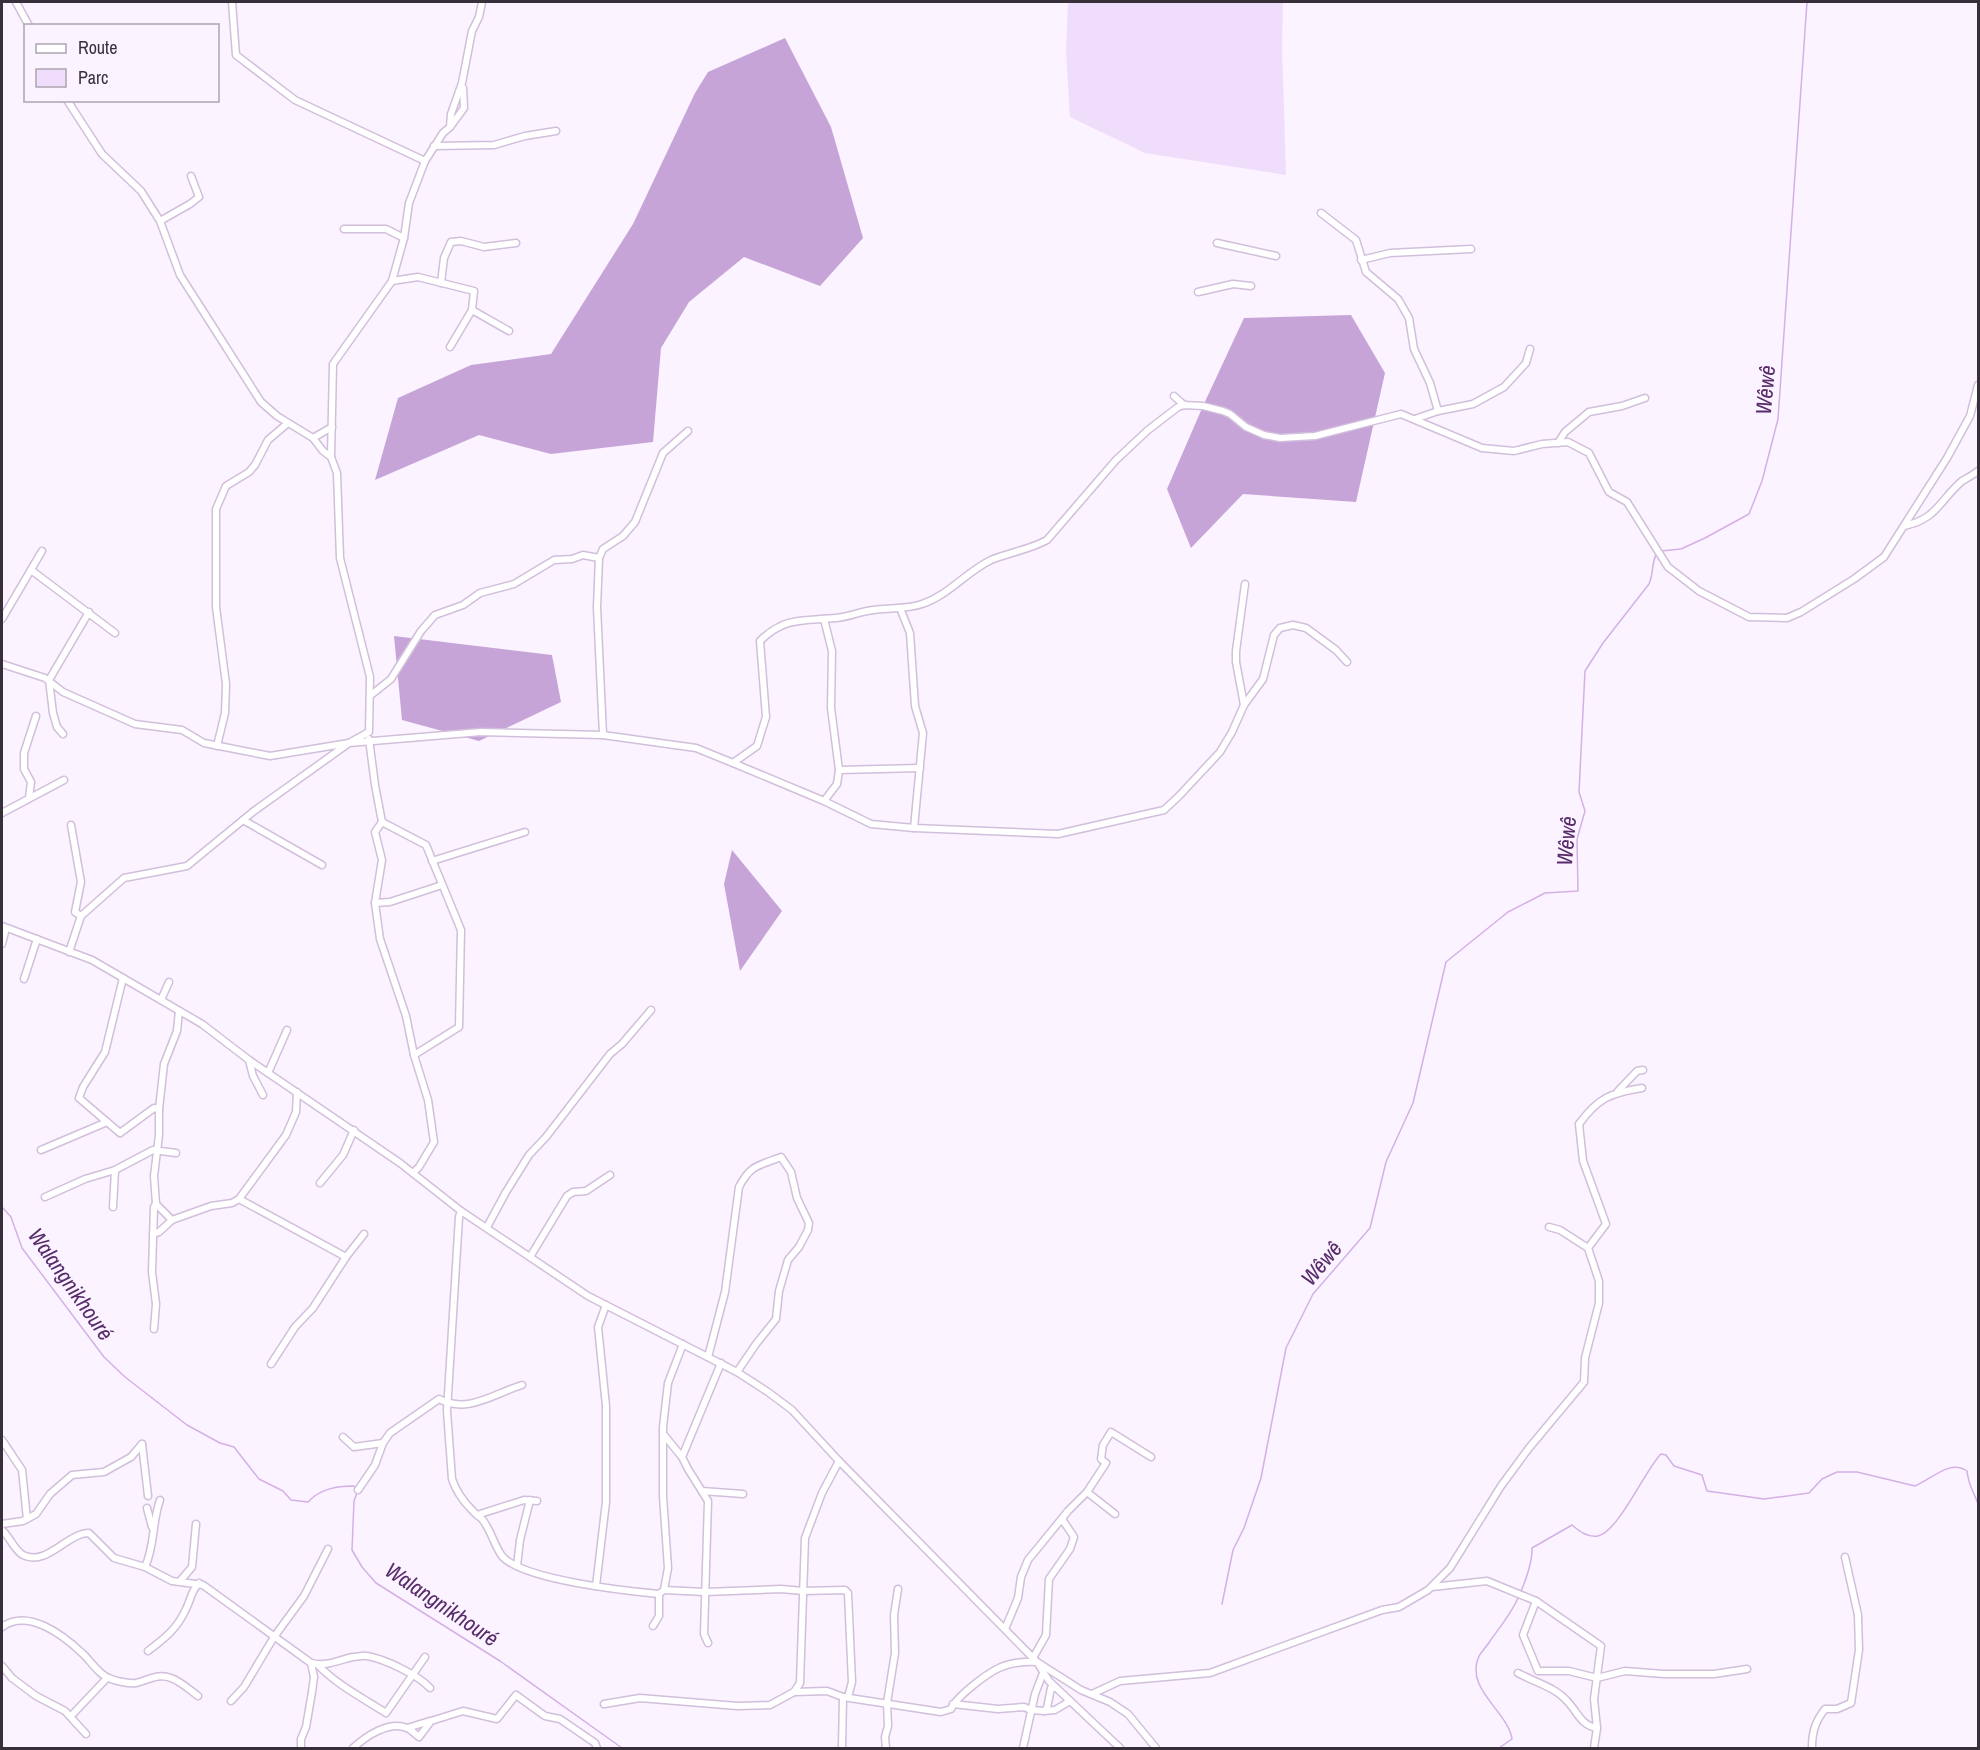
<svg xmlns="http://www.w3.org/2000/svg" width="1980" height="1750" font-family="'Archivo Narrow',sans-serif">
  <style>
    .green { fill: #f0ddfb }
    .forest { fill: #c7a4d8 }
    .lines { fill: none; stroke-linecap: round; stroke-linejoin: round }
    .stream { stroke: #d4b0e6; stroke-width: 1.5 }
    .minor-casing { stroke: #d1bfdb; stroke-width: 9 }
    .minor { stroke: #fff; stroke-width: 6 }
    .labels { text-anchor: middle; stroke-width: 4.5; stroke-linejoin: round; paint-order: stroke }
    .water-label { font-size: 22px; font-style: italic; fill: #582c6b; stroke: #fbf3ff }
  </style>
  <rect width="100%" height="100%" fill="#fbf3ff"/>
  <!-- green -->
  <path class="green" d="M1068 2H1283L1282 48 1286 175 1145 153 1070 117 1066 52Z"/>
  <!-- forest -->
  <g class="forest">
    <path d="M785 38 831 127 863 238 820 286 744 257 689 302 661 348 653 442 551 454 479 435 375 480 398 398 471 365 551 354 633 224 695 93 708 72Z"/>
    <path d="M1351 315 1385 373 1356 502 1243 494 1191 548 1167 489 1203 406 1244 318Z"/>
    <path d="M394 636 552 655 561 702 479 741 402 720Z"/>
    <path d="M732 850 782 911 740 971 724 884Z"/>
  </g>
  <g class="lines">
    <!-- stream -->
    <g class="stream">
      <path d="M1661 551 1681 549 1705 538 1749 514 1762 481 1778 419 1807 2"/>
      <path d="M2 1207 11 1217 22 1248 104 1357 125 1377 187 1425 220 1443 234 1447 259 1479 283 1491 291 1500 308 1502C320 1489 336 1486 354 1486L357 1489"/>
      <path d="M357 1493 354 1501 352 1550 362 1567 376 1583 500 1661 622 1748"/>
      <path d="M1521 1591C1526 1580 1533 1559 1532 1548L1572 1525C1579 1531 1588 1538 1598 1536 1619 1531 1645 1470 1661 1454L1666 1455 1674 1466 1702 1475 1707 1491 1764 1499 1809 1493 1822 1479 1837 1472H1857L1915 1486C1932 1479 1950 1459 1967 1471 1969 1488 1973 1489 1978 1504"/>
      <path d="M1222 1604 1233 1550 1244 1528 1261 1478 1286 1348 1313 1294 1370 1228 1386 1162 1413 1103 1446 962 1508 912 1545 893 1578 891 1577 839 1585 811 1579 792 1585 671 1603 643 1649 584C1654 573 1651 563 1657 553"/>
      <path d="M1499 1748 1512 1739C1508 1711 1464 1689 1479 1656 1482 1651 1487 1646 1490 1641 1500 1627 1511 1614 1518 1598"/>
    </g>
    <defs>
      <g id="minor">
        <path d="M16 2 29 26"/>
        <path d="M232 2 236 55 295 100 425 161"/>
        <path d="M67 100 102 154 141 191 160 221 180 275 261 402 277 416 313 438 323 451 331 457 337 473 340 558 370 677 369 732 349 743 254 811 187 866 124 878 81 916 69 952"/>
        <path d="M450 127 464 108 463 88"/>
        <path d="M434 146 494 145 525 136 556 131"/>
        <path d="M1321 213 1356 240 1366 272 1398 299 1409 318 1414 349 1430 383 1438 411"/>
        <path d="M160 221 190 204 199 197 191 176"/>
        <path d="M344 229H386L404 238"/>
        <path d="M1217 243 1276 256"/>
        <path d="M1361 260 1390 253 1471 249"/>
        <path d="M392 281 418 277 474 291 472 310 450 347"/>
        <path d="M441 283 444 258 451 242 461 241 484 247 516 243"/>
        <path d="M1198 292 1233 284 1251 286"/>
        <path d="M472 310 509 331"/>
        <path d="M1174 396 1184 405"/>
        <path d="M1415 419 1438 411 1473 404 1504 387 1526 363 1530 349"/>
        <path d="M313 438 332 427"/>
        <path d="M1558 443 1565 432 1589 412 1622 406 1645 398"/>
        <path d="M331 457 333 364 392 281 404 238 409 203 425 161 443 133 450 127 451 114 462 83 472 31 479 17 482 2"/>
        <path d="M1904 526C1937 519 1939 501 1962 481 1967 478 1973 475 1978 471"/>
        <path d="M31 570 115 633"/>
        <path d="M900 608 910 633 915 706 923 733 914 828"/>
        <path d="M2 619 42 551"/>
        <path d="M2 664 45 678 63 692 135 724 182 730 204 743 270 756 349 743 481 732 603 735 696 748 733 763 757 746 766 717 760 641C785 616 805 621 836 618 847 617 857 613 867 611 885 607 905 610 922 604 949 595 966 572 991 560 1010 552 1029 550 1047 540L1116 460 1148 430 1178 407 1184 405 1203 406 1223 411 1230 414 1246 427 1264 435 1280 438 1315 436 1401 414 1482 448 1514 451 1542 444 1568 442 1589 453 1609 492 1627 502 1668 567 1699 591 1749 617 1787 618 1801 612 1854 579 1884 557 1947 458 1970 416 1978 385"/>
        <path d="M371 695 391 679 421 631 435 615 463 605 480 593 514 584 554 560 572 559 583 555 599 558"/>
        <path d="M1244 705 1236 662V651L1245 584"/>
        <path d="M63 734 57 727 53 713 49 680 89 612"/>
        <path d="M603 735 597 607 599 558 603 549 623 536 635 522 663 453 688 431"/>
        <path d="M369 739 375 785 382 822 426 845 461 930 459 1027 414 1055"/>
        <path d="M217 746 225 713 226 684 216 607V509L226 486 249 472 255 465 268 440 288 423"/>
        <path d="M733 763 824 801 871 824 914 828 1058 834 1164 810 1179 796 1220 752 1232 732 1244 705 1263 679 1274 635 1280 628 1293 625 1306 628 1336 650 1347 662"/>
        <path d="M839 770 920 768"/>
        <path d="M29 798 31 782 24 769V753L36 716"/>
        <path d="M824 801 837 784 839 770 831 708 832 651 824 619"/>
        <path d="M2 813 64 780"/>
        <path d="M243 820 322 865"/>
        <path d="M382 822 375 832 382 860 375 903 380 939 406 1016 414 1055 428 1100 434 1142 419 1167 413 1173"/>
        <path d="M71 825 81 882 75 912 81 916"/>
        <path d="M432 861 525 832"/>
        <path d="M375 903 390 902 442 885"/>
        <path d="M2 926 92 960 202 1024 249 1060 400 1163 461 1211 588 1296 737 1372 768 1392 792 1410 839 1461 1037 1662 1081 1690 1110 1702 1128 1714 1156 1748"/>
        <path d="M2 944 6 928"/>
        <path d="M123 978 105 1052 83 1087 79 1098 120 1133 154 1108 159 1109"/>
        <path d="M24 979 37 939"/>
        <path d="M161 1000 169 982"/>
        <path d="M249 1060 253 1076 263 1095"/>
        <path d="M268 1073 287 1030"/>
        <path d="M1618 1091 1637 1071 1643 1070"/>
        <path d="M41 1150 107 1122"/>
        <path d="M320 1183 343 1155 354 1130"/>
        <path d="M45 1197 85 1179 115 1170 153 1150 176 1153"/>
        <path d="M239 1199 286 1135 296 1112 297 1092"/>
        <path d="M156 1204 172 1220"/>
        <path d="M113 1207 115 1170"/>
        <path d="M461 1211 459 1217 447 1411 452 1479C456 1491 463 1501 472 1510 475 1514 479 1516 482 1519 491 1530 494 1545 502 1556 522 1580 627 1591 659 1594L664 1590 705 1592 781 1589 803 1591 845 1590 848 1593 852 1682 848 1697"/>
        <path d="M487 1227 506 1192 529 1155 546 1137 610 1054 622 1044 651 1010"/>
        <path d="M1549 1227 1560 1230 1588 1248"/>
        <path d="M153 1234 159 1232 172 1220 211 1206 232 1203 239 1199 346 1257"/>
        <path d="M530 1257 567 1196 573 1192 586 1191 610 1175"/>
        <path d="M154 1329 156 1304 152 1272 154 1207 156 1204 154 1176 159 1135V1109L164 1064 177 1031 179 1011"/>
        <path d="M708 1357 725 1292 739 1187C751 1164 759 1166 781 1157L791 1172 797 1198 809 1223 808 1230 799 1247 788 1260 779 1291 776 1319 756 1344 737 1372"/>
        <path d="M271 1364 295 1327 313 1308 346 1257 364 1234"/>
        <path d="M664 1435 682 1457 688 1469 708 1501 704 1634 708 1643"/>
        <path d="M343 1437 354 1447 383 1443"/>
        <path d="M2 1440 22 1470 27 1519"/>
        <path d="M142 1444 148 1496"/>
        <path d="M682 1457 721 1363"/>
        <path d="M358 1490 375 1465 383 1443 390 1433 439 1399C468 1414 493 1394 522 1385"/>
        <path d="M702 1491 743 1494"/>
        <path d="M1087 1492 1115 1514"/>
        <path d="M147 1508 152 1527"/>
        <path d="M477 1515 524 1500 537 1501"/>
        <path d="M2 1524 23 1521 36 1514 50 1494 72 1475 104 1472 131 1457 142 1444"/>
        <path d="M2 1530C10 1537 14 1550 23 1555 47 1567 67 1533 89 1533L114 1558 145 1567 172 1581 203 1585 311 1663C327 1667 338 1660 353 1657 357 1657 363 1655 367 1656 385 1659 418 1675 430 1688"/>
        <path d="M517 1566 520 1540 530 1500"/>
        <path d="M145 1567C155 1546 152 1522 160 1500"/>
        <path d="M180 1581 192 1567 196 1524"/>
        <path d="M596 1586 606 1502V1406L598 1327 606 1305"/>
        <path d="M1432 1587 1487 1581 1536 1601 1601 1646 1594 1699 1597 1728 1594 1748"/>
        <path d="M664 1590 668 1568 663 1496V1427L668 1383 683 1344"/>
        <path d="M1536 1601 1523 1635 1538 1671H1569L1597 1678 1625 1671 1664 1674H1714L1747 1669"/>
        <path d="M653 1626 659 1616V1594"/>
        <path d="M2 1627C28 1608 63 1635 82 1653 90 1660 99 1675 109 1678 115 1681 129 1684 136 1683 149 1680 157 1673 171 1678 180 1681 190 1690 198 1696"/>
        <path d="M1005 1629 1018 1598 1021 1577 1028 1560 1068 1511 1087 1492 1106 1463 1101 1459 1103 1445 1111 1432 1151 1457"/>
        <path d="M148 1651C165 1638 177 1629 186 1609 191 1599 191 1591 199 1583"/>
        <path d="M1033 1658 1046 1635 1049 1579 1070 1549 1074 1537 1062 1519"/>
        <path d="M318 1665C337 1685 363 1698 386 1713L425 1657"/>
        <path d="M2 1666 12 1678 36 1696 65 1711 86 1734"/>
        <path d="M1518 1673C1534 1682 1555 1687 1567 1701 1578 1712 1580 1725 1597 1728"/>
        <path d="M794 1692 827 1691 843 1697 941 1712 951 1709C956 1697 986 1674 999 1668 1009 1663 1025 1661 1037 1662L1049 1681 1120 1748"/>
        <path d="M1092 1694 1120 1681 1210 1673 1382 1610 1399 1607 1428 1590 1450 1568 1501 1486 1529 1448 1584 1382 1585 1358 1599 1303V1281L1588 1248 1606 1224 1583 1161 1579 1124C1598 1098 1610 1093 1642 1088"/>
        <path d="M231 1701 244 1687 274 1637 304 1596 328 1549"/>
        <path d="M604 1704 640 1698 737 1706 770 1705 794 1692 800 1683 805 1538 822 1493 839 1461"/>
        <path d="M953 1704 998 1709 1024 1707 1031 1710 1044 1711 1055 1710 1070 1701"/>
        <path d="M1044 1711 1047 1708 1051 1688H1056"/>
        <path d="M71 1716 107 1678"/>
        <path d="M407 1728 430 1721"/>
        <path d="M301 1748V1739L306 1727 312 1692 314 1677 311 1663"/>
        <path d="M353 1748C365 1737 389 1720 407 1728 412 1730 416 1735 419 1737L431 1721 463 1711 497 1719 516 1695 545 1716 560 1719 595 1743 597 1748"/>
        <path d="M842 1748 843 1697"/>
        <path d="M886 1748 885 1737 888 1726 887 1703 895 1653 894 1615 898 1589"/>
        <path d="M1023 1748 1035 1694 1043 1673"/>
        <path d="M1812 1748C1812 1732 1815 1722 1825 1709H1837L1851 1703 1859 1650 1858 1615 1845 1557"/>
      </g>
    </defs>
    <!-- minor casing -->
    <use href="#minor" class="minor-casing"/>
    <!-- minor -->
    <use href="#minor" class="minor"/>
  </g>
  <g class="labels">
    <!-- water labels -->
    <g class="water-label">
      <text transform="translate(1765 390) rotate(-85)" y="8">Wêwê</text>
      <text transform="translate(1566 841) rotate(-85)" y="8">Wêwê</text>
      <text transform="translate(1321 1263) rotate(-50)" y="8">Wêwê</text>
      <text transform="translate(71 1284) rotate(55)" y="8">Walangnikhouré</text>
      <text transform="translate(442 1604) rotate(34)" y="8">Walangnikhouré</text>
    </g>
  </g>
  <!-- border -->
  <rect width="1980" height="1750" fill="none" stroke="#372f3a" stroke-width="6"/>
  <!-- legend -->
  <rect x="24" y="24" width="195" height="78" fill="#fbf3ff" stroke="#ada5b0" stroke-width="1.5"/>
  <rect x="36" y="44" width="30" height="9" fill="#ffffff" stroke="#ada5b0" stroke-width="1.5"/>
  <text x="78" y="54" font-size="18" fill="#372f3a">Route</text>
  <rect x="36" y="69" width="30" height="18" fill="#f0ddfb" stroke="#ada5b0" stroke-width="1.5"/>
  <text x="78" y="84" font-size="18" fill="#372f3a">Parc</text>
</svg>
